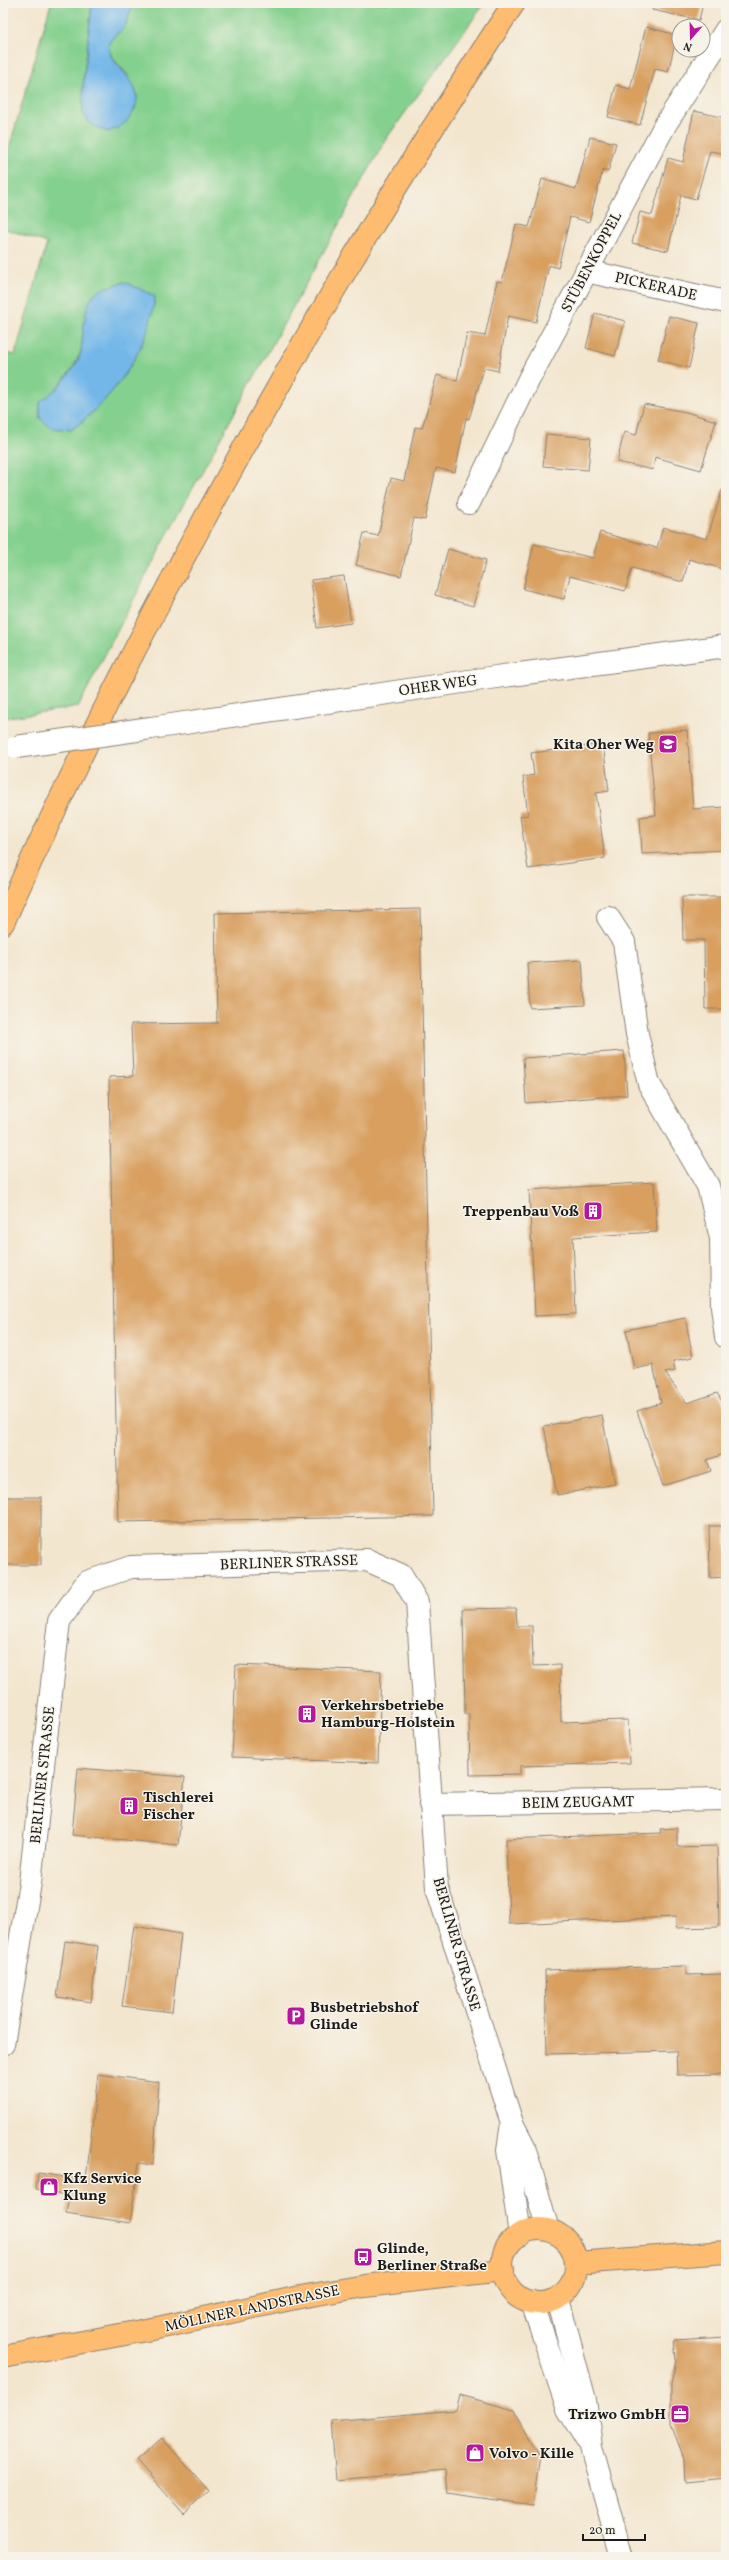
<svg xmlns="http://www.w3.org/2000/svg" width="729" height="2560" font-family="Vollkorn,serif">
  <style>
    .green { fill: #84d08e; stroke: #507655; fill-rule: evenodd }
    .water { fill: #73b7e9; stroke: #486a82 }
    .building { fill: #d89f5f }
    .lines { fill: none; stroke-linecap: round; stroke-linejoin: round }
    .minor-casing { stroke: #888176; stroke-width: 24 }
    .major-casing { stroke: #888176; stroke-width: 24 }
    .highway-casing { stroke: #888176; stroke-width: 24 }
    .minor { stroke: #fff; stroke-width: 22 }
    .major { stroke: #febc70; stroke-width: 22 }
    .highway { stroke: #febc70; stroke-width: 22 }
    .minor-bridge-casing { stroke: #888176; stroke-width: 24; stroke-linecap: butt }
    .minor-bridge { stroke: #fff; stroke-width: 22 }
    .labels { text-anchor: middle; stroke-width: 3; stroke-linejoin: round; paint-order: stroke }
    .street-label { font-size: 15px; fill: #1c1c1c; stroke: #f7f3e8 }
    .poi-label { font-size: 15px; font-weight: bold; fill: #1c1c1c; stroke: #f7f3e8; text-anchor: start }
  </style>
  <rect width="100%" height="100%" fill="#f7f3e8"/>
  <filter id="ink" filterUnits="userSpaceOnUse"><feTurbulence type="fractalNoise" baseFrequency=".025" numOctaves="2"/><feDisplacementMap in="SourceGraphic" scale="8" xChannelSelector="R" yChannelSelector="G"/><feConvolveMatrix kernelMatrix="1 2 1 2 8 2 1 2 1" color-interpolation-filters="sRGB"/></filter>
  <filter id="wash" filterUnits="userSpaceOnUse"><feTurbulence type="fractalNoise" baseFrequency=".012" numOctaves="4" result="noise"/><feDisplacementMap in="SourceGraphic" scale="16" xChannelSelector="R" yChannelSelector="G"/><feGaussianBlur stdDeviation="0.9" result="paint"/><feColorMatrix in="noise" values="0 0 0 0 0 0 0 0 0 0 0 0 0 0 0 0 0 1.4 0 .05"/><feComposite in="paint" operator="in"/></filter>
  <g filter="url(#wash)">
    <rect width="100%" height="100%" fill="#f3e6cf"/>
    <!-- green -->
    <path class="green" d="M51 3H92L83 86 128 75 112 58 108 45 113 37 124 28 134 3H485L386 139 167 535 78 707 3 718V352L15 355 47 243 3 228V169ZM87 309 147 333C128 371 106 405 71 430L40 418V403L51 395 73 368 81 352Z"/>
    <!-- water -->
    <g class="water">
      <path d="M92 3H134L124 28 113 37 108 45C109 49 110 56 113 59 125 75 146 91 133 112 124 126 122 126 107 132L89 123 83 113V86Z"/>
      <path d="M125 282 155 296C150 349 113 399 71 430L51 428 40 418V402C54 393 78 368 81 351 84 334 82 312 92 297 97 288 115 285 125 282Z"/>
    </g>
    <g id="blocks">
      <!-- building -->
      <g class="building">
        <path d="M653 3H703L699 20 652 10Z"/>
        <path d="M646 27 677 35 668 72 655 69 640 125 608 117 616 85 630 89Z"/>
        <path d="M694 111 726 118V154L710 151 696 199 681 195 668 251 632 243 640 212 652 215 668 158 683 162Z"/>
        <path d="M590 137 616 143 608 172 603 170 589 222 570 217 558 268 549 265 536 322 508 316 498 371 484 368 469 419 466 418 455 472 436 468 425 520 414 518 401 576 356 565 364 533 378 536 391 478 404 481 415 427 422 428 437 375 457 381 467 333 485 336 497 281 502 282 516 224 529 227 542 179 576 189Z"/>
        <path d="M595 313 625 321 615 356 586 348Z"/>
        <path d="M669 316 699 323 689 368 658 360Z"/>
        <path d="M644 404 686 412 716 421 701 470 655 457 653 470 617 462 624 432 636 435Z"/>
        <path d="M546 434 591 438 588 470 543 466Z"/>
        <path d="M722 490H726V570L689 559 683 582 632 568 625 591 570 576 564 599 523 589 534 544 593 558 600 532 657 548 663 527 707 539Z"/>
        <path d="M448 549 486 560 473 606 435 595Z"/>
        <path d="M344 576 351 623 317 628 311 580Z"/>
        <path d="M687 730 693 809 726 807V850L642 854 640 817 656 815 648 733Z"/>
        <path d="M603 744 609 791 596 793 605 858 528 869 520 816 528 815 523 777 534 775 531 753Z"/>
        <path d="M682 897H726V1009H705L704 940H683Z"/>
        <path d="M420 909 433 1516 118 1522 109 1077 133 1076 131 1024 217 1023 215 913Z"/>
        <path d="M582 960 585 1005 530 1008 527 963Z"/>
        <path d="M624 1051 627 1095 526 1103 523 1058Z"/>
        <path d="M654 1182 657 1232 573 1237 576 1314 535 1316 529 1190Z"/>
        <path d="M685 1318 693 1357 673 1361 675 1371 665 1373 687 1403 717 1393 726 1408V1453L707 1460 711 1471 663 1486 637 1411 661 1403 653 1365 634 1369 626 1330Z"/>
        <path d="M602 1415 615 1484 557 1495 544 1426Z"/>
        <rect x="3" y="1497" width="38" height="68"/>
        <path d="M709 1526H726V1577L710 1578Z"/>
        <path d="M516 1608 517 1626H532L533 1666 560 1665 561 1722 628 1720 630 1763 520 1766V1774L470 1775 469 1714H465L463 1609Z"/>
        <path d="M236 1665 381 1671 378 1763 232 1757Z"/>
        <path d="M78 1768 185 1777 178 1845 72 1835Z"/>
        <path d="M677 1828V1847L717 1846 719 1927 676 1928V1917L509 1924 506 1839 661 1833 660 1829Z"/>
        <path d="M134 1926 181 1934 172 2012 122 2006Z"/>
        <path d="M65 1941 98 1946 91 2002 57 1997Z"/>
        <path d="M686 1966V1975L726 1974V2074L677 2075 676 2051 547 2054 545 1970Z"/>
        <path d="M98 2074 159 2082 153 2165 139 2163 130 2223 66 2213 69 2196 36 2190 38 2173 86 2180Z"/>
        <path d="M726 2337V2478L685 2482 684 2460 671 2423V2384L676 2360 674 2340Z"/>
        <path d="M460 2395 514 2410 540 2454 533 2505 447 2493 445 2470 336 2480 331 2421 456 2410Z"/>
        <path d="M162 2438 209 2491 184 2514 136 2460Z"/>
      </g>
    </g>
  </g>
  <g filter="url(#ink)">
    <use href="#blocks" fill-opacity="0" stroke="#888176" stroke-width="1"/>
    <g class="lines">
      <defs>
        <g id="minor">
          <path d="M586 271 726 302"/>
          <path d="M469 503 530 377 665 125 726 30"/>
          <path d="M151 728 496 677 726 646"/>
          <path d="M608 917 624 942 637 1034 649 1084 708 1186 721 1238 722 1307 726 1337"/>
          <path d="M430 1804 726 1799"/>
          <path d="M3 2044 30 1883 59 1621 87 1582 131 1567 367 1560 401 1575 417 1602 437 1888 512 2123 524 2146 548 2230"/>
          <path d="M512 2123 508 2150 520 2235"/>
          <path d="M558 2299 585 2400 591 2447 622 2557"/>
          <path d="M532 2302 568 2409 586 2439"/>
        </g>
        <g id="major">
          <circle cx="539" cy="2266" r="37"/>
          <path d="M576 2263 726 2252"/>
          <path d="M3 2357 162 2327 300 2297 365 2286 503 2270"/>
        </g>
        <path id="highway" d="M3 923C74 762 156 605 242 451 327 298 417 148 514 3"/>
      </defs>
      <!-- minor casing -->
      <use href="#minor" class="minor-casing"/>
      <!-- major casing -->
      <use href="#major" class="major-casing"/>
      <!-- highway casing -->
      <use href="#highway" class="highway-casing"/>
      <!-- minor -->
      <use href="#minor" class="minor"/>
      <!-- major -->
      <use href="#major" class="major"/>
      <!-- highway -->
      <use href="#highway" class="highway"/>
      <defs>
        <path id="minor-bridge" d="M16 747 151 728"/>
      </defs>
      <!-- minor-bridge casing -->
      <use href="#minor-bridge" class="minor-bridge-casing"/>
      <!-- minor-bridge -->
      <use href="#minor-bridge" class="minor-bridge"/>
    </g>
  </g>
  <!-- icons -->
  <defs>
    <symbol id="school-square" viewBox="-11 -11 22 22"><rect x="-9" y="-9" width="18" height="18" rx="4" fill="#b5179e" stroke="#f7f3e8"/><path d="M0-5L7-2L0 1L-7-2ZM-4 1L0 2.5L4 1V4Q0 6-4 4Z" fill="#fff"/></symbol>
    <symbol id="building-square" viewBox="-11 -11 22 22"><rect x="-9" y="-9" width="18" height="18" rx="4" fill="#b5179e" stroke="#f7f3e8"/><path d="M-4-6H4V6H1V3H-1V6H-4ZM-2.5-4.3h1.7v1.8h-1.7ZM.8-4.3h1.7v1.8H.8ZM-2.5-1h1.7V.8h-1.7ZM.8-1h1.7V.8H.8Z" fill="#fff"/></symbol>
    <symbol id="parking-square" viewBox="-11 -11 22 22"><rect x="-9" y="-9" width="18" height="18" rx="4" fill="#b5179e" stroke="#f7f3e8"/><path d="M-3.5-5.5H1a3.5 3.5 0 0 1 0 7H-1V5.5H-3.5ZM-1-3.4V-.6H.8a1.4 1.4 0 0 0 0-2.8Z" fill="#fff"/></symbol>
    <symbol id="shop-square" viewBox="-11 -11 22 22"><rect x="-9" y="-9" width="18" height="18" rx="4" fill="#b5179e" stroke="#f7f3e8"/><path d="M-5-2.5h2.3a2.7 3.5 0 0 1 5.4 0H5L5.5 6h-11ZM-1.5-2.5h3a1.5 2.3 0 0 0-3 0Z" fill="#fff"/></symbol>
    <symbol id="bus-square" viewBox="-11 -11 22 22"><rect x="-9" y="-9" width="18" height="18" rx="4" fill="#b5179e" stroke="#f7f3e8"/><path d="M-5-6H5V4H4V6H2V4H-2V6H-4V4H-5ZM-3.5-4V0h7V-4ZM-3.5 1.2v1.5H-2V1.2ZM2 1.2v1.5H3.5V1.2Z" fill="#fff"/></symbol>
    <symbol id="office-square" viewBox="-11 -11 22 22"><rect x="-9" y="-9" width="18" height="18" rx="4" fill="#b5179e" stroke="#f7f3e8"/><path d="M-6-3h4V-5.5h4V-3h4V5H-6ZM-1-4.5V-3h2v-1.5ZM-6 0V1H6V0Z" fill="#fff"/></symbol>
  </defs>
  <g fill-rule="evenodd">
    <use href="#school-square" x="657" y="733" width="22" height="22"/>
    <use href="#building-square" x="582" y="1200" width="22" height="22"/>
    <use href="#building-square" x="296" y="1703" width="22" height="22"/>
    <use href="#building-square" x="118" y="1795" width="22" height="22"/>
    <use href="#parking-square" x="285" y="2005" width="22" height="22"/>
    <use href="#shop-square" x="38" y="2176" width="22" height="22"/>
    <use href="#bus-square" x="352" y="2246" width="22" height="22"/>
    <use href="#office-square" x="669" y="2403" width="22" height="22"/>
    <use href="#shop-square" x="464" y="2442" width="22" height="22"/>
  </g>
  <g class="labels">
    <!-- street labels -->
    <g class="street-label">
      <text transform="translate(591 262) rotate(-62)" y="5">STÜBENKOPPEL</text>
      <text transform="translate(656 286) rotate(13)" y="5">PICKERADE</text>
      <text transform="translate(438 685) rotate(-8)" y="5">OHER WEG</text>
      <text transform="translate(289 1562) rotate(-2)" y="5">BERLINER STRASSE</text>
      <text transform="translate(42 1775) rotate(-84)" y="5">BERLINER STRASSE</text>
      <text transform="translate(578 1802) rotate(-1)" y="5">BEIM ZEUGAMT</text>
      <text transform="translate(457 1944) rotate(74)" y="5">BERLINER STRASSE</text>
      <text transform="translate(252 2308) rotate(-12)" y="5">MÖLLNER LANDSTRASSE</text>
    </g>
    <!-- poi labels -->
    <g class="poi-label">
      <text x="654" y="749" text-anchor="end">Kita Oher Weg</text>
      <text x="579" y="1216" text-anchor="end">Treppenbau Voß</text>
      <text x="321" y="1710">Verkehrsbetriebe<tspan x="321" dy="17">Hamburg-Holstein</tspan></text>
      <text x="143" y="1802">Tischlerei<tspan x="143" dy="17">Fischer</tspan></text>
      <text x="310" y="2012">Busbetriebshof<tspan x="310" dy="17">Glinde</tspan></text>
      <text x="63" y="2183">Kfz Service<tspan x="63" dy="17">Klung</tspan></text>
      <text x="377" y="2253">Glinde,<tspan x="377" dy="17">Berliner Straße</tspan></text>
      <text x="666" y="2419" text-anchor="end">Trizwo GmbH</text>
      <text x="489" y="2458">Volvo - Kille</text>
    </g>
  </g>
  <!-- margin -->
  <rect width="729" height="2560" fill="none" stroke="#f7f3e8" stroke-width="16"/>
  <!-- north arrow -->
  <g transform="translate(691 38) rotate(200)"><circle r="19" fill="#f7f3e8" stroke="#9f9d96"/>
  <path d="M0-3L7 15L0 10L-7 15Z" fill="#b5179e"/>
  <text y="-6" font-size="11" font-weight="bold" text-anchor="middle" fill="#1c1c1c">N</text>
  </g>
  <!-- scale -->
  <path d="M583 2534v6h62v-6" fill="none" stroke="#1c1c1c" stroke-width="2"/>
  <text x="589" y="2534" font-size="12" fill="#1c1c1c" stroke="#f7f3e8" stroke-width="3" paint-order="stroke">20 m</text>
</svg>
